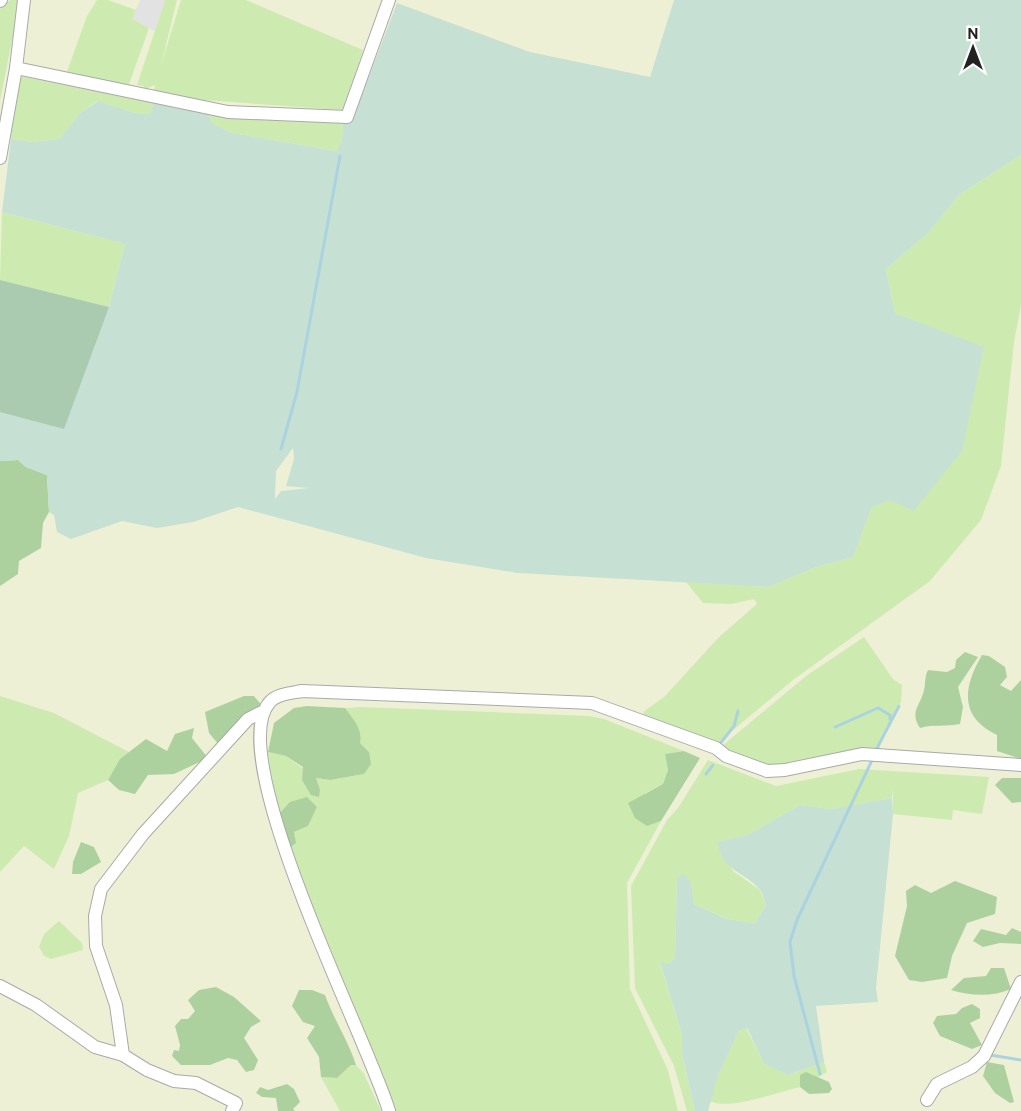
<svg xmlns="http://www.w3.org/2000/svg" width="1021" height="1111" font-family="Cabin,sans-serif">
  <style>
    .farmland { fill: #eef0d5 }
    .grass { fill: #cdebb0 }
    .forest { fill: #add19e }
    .wetland { fill: #c6e0d4; fill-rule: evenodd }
    .cemetery { fill: #aacbaf }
    .parking { fill: #e2e2e2 }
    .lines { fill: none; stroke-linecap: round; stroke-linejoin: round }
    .stream { stroke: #aad3df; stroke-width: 3 }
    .minor-casing { stroke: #a9a9a9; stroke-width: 14 }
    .minor { stroke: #fff; stroke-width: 12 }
  </style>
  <rect width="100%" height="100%" fill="#f2efe9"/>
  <!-- farmland -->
  <rect class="farmland" x="0" y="0" width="1021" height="1111"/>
  <!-- grass -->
  <g class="grass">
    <path d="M10 0H20L0 101V9Z"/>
    <path d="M97 0H108L136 10 133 19 149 28 128 87 65 77 87 16Z"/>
    <path d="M165 0H177L161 65 181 0H246L363 50 344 108 342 110 176 98 154 93 155 85 143 90 144 86 137 85Z"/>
    <path d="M15 75 154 103 150 114 135 113 97 101 80 113 59 139 32 142 11 139Z"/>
    <path d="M207 113 343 121 342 139 338 151 232 133 212 124Z"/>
    <path d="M1021 155V305L1014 342 1001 466 981 520 930 581 793 680 719 742 706 748 647 722 643 712 664 697 719 637 757 604 754 599 731 604 703 603 686 582 769 587 816 567 853 557 872 507 890 499 984 348 895 313 886 269 928 233 960 194Z"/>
    <path d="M2 212 125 244 109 307 0 280Z"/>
    <path d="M864 637 893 679 902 685 901 702 882 735 878 758 858 757 790 773 716 751 806 676Z"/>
    <path d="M0 696 54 713 129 752 120 760 108 780 78 793 69 836 54 869 24 846 0 872Z"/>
    <path d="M362 707 589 716 604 719 684 751 665 754 668 770 663 784 645 793 646 826 661 821 627 883 630 989 668 1070 678 1111H392L285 847 294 832 308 826 317 807 274 814 268 752 286 756 316 778 330 780 364 774 369 752 360 743 357 726 345 708Z"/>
    <path d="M708 760 776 786 859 769 989 777 982 814 953 810 952 820 893 814V788L892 798 831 809 800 805 747 835 718 842 733 871 760 890 766 905 755 923 728 919 694 904 691 883 677 878 675 958 668 964 660 963 682 1035V1053L695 1111H687L674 1066 635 988 631 886 667 820 678 808Z"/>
    <path d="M59 921 82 943 83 950 51 959 44 956 39 947 44 934Z"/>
    <path d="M746 1028 764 1064 788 1075 824 1062 827 1072 817 1078 811 1074 800 1075V1087C778 1092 729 1111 710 1101L718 1076 739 1031Z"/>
    <path d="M351 1065H356L364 1074 381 1111H340L321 1077 337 1078Z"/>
  </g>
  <!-- forest -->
  <g class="forest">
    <path d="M18 460 26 467 47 475 49 512 43 523 41 548 19 561 18 574 0 586V461Z"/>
    <path d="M965 652 978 657 958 687 963 707 960 724C946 727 934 724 920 728 909 711 921 705 924 690 926 682 924 678 928 670L947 672 955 668 956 660Z"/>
    <path d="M982 655 989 656 1005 667 1007 677 1000 685 1011 691 1021 680V759L997 751V735C959 717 963 687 982 655Z"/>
    <path d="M244 696H254L263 707 224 751 209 733 205 712Z"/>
    <path d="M307 706 345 708C353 719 363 729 360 743L369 752 371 764 364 774 330 780 316 778 320 790 319 797 311 795 302 780 303 767 286 756 268 752 274 723 294 708Z"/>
    <path d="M194 728 192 738 208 758 174 774 148 775 135 794 119 790 108 780 120 759 146 739 167 751 175 734Z"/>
    <path d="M684 751 700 758 661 821 647 826 635 818 628 803 663 784 668 770 665 754Z"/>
    <path d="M1002 778H1021V802L1012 803 995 785Z"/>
    <path d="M307 797 317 807 308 826 294 832 296 843 291 847 278 815 290 802Z"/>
    <path d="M81 842 94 847 101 862 81 874H72L73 862Z"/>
    <path d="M955 881 997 897 995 914 967 923 952 956 947 978 922 982 909 980 895 956 907 906 906 891 915 885 931 893Z"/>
    <path d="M1012 928 1021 932V944L1000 943 983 947 973 941 981 929 1006 935Z"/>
    <path d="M991 968H1004L1011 989C993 997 970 996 951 990L964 978 986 976Z"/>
    <path d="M216 987 234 997 261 1021 251 1027 244 1038 258 1060 254 1070 246 1072 237 1060 228 1058 210 1065H181L172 1056 174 1050 179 1051 180 1045 175 1026 181 1019H188L195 1011 188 1000 199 990Z"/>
    <path d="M299 990H312L325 995C334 1020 348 1040 356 1065H351L337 1078 321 1077 319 1057 307 1038 315 1026 303 1022 292 1006Z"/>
    <path d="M972 1004 980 1009V1018L970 1023 982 1045 972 1049 940 1036 933 1023 937 1016 956 1014 962 1008Z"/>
    <path d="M987 1062 1004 1065 1014 1102 1010 1103 995 1093 983 1076Z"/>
    <path d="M806 1072 829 1082 832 1089 829 1093 809 1094 800 1087V1075Z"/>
    <path d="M287 1084 294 1089 300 1102 293 1109 295 1111H278L276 1098 262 1097 256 1093 260 1087 268 1090Z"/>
  </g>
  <!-- wetland -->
  <g class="wetland">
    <path d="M674 0H1021V155L960 194 928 233 886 269 895 313 984 347 962 451 914 511 890 500 872 507 853 557 816 567 769 587 518 573 426 558 238 507 193 522 157 528 122 521 71 539 57 532 54 515 49 512 47 475 26 467 18 460 0 461V407L109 307 125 244 2 212 11 139 32 142 59 139 80 113 98 101 135 113 150 114 154 103 207 113 213 124 232 133 337 151 342 139 343 121H352L397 3 530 52 650 77ZM293 448 294 459 286 486 309 488 281 491 275 499 276 471Z"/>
    <path d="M892 798 893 814 876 988 878 1002 816 1006 824 1062 788 1075 764 1064 747 1028 739 1031 718 1076 708 1111H695L682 1053V1035L660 962 668 964 675 958 677 878 685 874 691 883 694 904 727 919 755 923 766 905C764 901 763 895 761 891 747 872 721 872 718 842L747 835 800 805 831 809Z"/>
  </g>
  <!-- cemetery -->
  <path class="cemetery" d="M0 280 109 307 64 429 0 412Z"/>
  <!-- parking -->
  <path class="parking" d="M140 0H165L155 31 132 19Z"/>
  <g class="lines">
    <!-- stream -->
    <g class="stream">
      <path d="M281 449 297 392 340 156"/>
      <path d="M835 727 878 708 890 715V719"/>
      <path d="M719 745 734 726 738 711"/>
      <path d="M875 752 899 706"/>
      <path d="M706 774 713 765"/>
      <path d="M990 1055 1021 1060"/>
      <path d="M820 1074 794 976 790 942 797 920 873 758"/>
    </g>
    <defs>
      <g id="minor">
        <path d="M0 1 1 0"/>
        <path d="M16 68 228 112 347 117 389 0"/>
        <path d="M0 158 16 68 24 0"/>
        <path d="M0 986 36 1005 95 1047 123 1055 147 1070 174 1081 196 1083 236 1103 232 1111"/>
        <path d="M123 1055 116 1005 96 946 95 916 101 889 143 834 248 719 264 711"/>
        <path d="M927 1100 937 1084 972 1067 984 1056 1021 982"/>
        <path d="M389 1111C369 1042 223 759 269 703 276 694 291 693 302 691L592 703 716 748 726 756 767 771 785 770 862 754 1021 765"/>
      </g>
    </defs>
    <!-- minor casing -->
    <use href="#minor" class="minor-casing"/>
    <!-- minor -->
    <use href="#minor" class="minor"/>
  </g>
  <!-- north arrow -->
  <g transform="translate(973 48)" stroke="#ffffff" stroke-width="4.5" paint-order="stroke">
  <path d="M0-4.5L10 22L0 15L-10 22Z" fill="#222222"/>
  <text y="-9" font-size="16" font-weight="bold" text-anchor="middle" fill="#222222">N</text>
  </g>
</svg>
